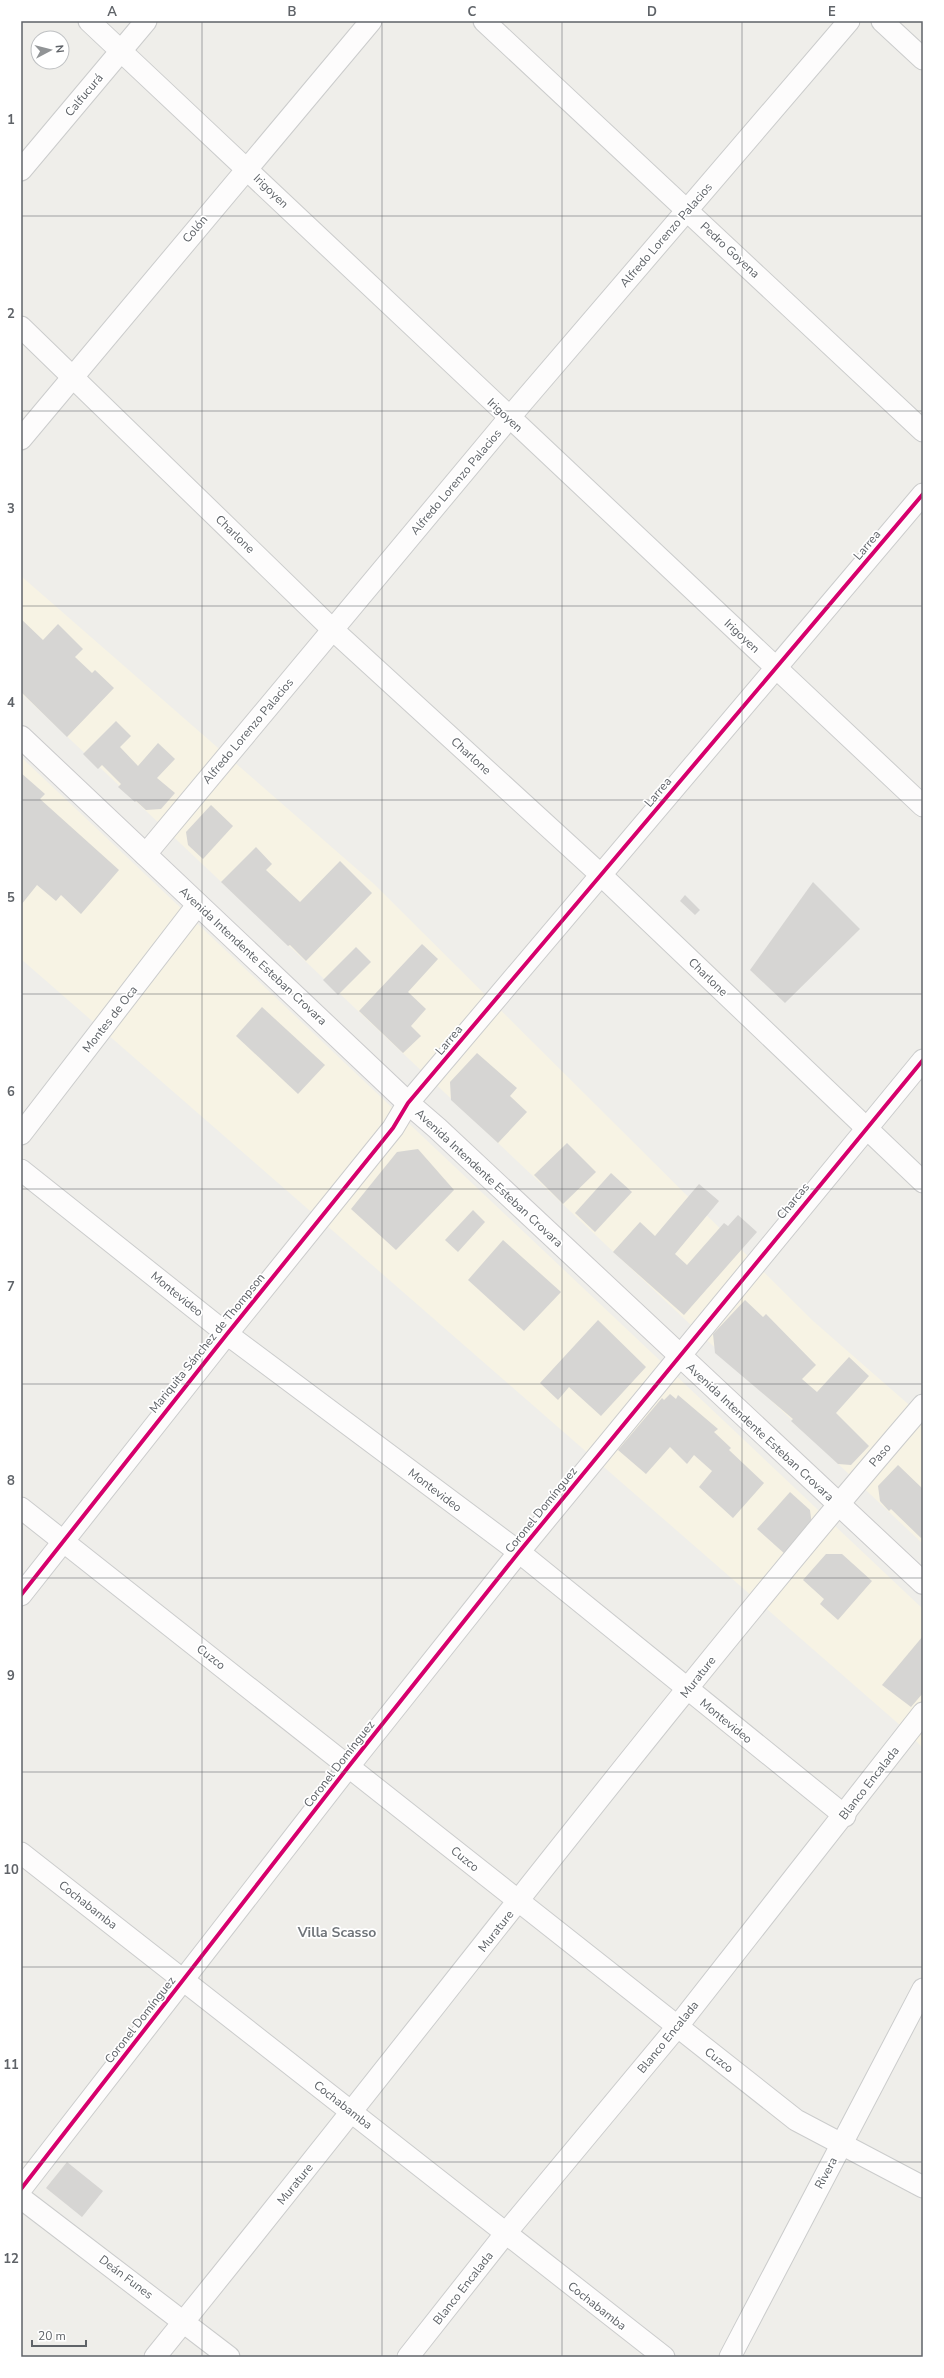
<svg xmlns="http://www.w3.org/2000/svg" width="944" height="2378" font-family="'Nunito Sans',sans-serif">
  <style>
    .commercial { fill: #f7f3e4 }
    .building { fill: #d6d5d3 }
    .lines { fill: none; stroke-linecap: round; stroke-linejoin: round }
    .minor-casing { stroke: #cbcccc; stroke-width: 23 }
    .secondary-casing { stroke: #cacacb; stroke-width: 24 }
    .minor { stroke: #fdfcfc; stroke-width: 21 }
    .secondary { stroke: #fdfcfc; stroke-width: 22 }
    .cycleway-casing { stroke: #fff; stroke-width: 6 }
    .cycleway { stroke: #d6006c; stroke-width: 4 }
    .grid { fill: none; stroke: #5f6368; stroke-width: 1; stroke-opacity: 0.55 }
    .labels { text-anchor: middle; stroke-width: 3.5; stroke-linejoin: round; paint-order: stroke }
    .street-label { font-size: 12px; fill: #5f6368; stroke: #fff }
    .quarter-label { font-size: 14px; font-weight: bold; fill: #70757a; stroke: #fff }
    .neatline { fill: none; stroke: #5f6368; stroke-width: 1.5 }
    .grid-label { font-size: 13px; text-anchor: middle; font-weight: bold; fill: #5f6368 }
  </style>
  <rect width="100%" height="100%" fill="#efeeea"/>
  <!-- commercial -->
  <g class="commercial">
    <path d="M21 576 374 884 812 1320 923 1417V1544L21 693Z"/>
    <path d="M21 757 923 1609V1748L901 1726 21 959Z"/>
  </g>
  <!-- building -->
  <g class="building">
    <path d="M21 619 43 640 58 624 83 649 75 657 92 673 95 670 114 688 67 737 21 692Z"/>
    <path d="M116 721 131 736 120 747 138 766 158 743 175 759 157 778 175 793 161 809 146 810 136 801 135 802 118 787 121 784 102 765 98 769 83 754Z"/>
    <path d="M21 773 45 794 40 799 119 870 81 914 61 895 56 901 37 885 21 905Z"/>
    <path d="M211 805 233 826 203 859 188 845 186 832Z"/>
    <path d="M256 847 272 864 266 870 300 902 340 861 372 893 306 961 290 945 288 946 221 882Z"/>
    <path d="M813 882 860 929 785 1003 750 970Z"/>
    <path d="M685 895 700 910 695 915 680 901Z"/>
    <path d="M422 944 438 959 408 992 426 1009 411 1026 421 1036 403 1053 359 1011Z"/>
    <path d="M356 947 371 962 338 995 323 980Z"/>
    <path d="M262 1007 325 1065 298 1094 236 1036Z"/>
    <path d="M477 1053 517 1088 510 1096 527 1112 498 1143 451 1100 450 1082Z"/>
    <path d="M567 1143 596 1172 563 1204 534 1175Z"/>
    <path d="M418 1149 454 1190 396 1250 351 1209 397 1152Z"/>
    <path d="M611 1173 632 1192 595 1232 575 1213Z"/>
    <path d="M699 1184 719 1201 675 1254 687 1265 724 1223 728 1226 738 1215 757 1232 684 1315 613 1252 640 1222 655 1236Z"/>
    <path d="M473 1210 485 1222 458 1252 445 1240Z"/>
    <path d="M503 1240 561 1292 524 1331 468 1280Z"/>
    <path d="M745 1300 763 1317 766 1314 816 1365 802 1379 817 1392 849 1357 869 1376 836 1413 869 1446 851 1465 838 1464 791 1421 793 1419 715 1353 713 1334Z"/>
    <path d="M598 1320 646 1367 601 1416 569 1387 558 1400 540 1383Z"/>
    <path d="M670 1394 676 1399 678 1395 718 1429 714 1432 731 1448 729 1450 764 1483 733 1518 699 1487 712 1471 694 1455 687 1464 670 1447 646 1474 618 1450 662 1398 664 1400Z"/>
    <path d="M898 1465 923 1489V1536L921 1538 891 1509 889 1511 880 1501 878 1486Z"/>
    <path d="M790 1492 810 1510 812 1525 785 1554 757 1529Z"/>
    <path d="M826 1554H842L872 1581 838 1620 820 1604 824 1599 803 1580Z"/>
    <path d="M923 1636V1693L911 1707 882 1685Z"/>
    <path d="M67 2162 103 2191 82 2217 46 2188Z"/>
  </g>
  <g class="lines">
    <defs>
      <g id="minor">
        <path d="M89 21 923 806"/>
        <path d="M484 21 923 431"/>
        <path d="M882 21 923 59"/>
        <path d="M21 170 146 21"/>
        <path d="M21 327 332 629 601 875 923 1182"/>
        <path d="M21 439 371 21"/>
        <path d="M145 855 509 418 849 21"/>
        <path d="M21 1134 198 904"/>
        <path d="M21 1170 227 1334 519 1552 845 1816"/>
        <path d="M21 1508 796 2120 923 2187"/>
        <path d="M21 1595 227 1334 393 1128 408 1103 923 494"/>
        <path d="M21 1853 664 2357"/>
        <path d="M21 2189 349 1766 519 1552 923 1060"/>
        <path d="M21 2198 229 2357"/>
        <path d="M155 2357C412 2041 657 1714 923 1405"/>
        <path d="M408 2357 505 2234 677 2027 923 1713"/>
        <path d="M730 2357 923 1989"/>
      </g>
      <path id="secondary" d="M21 737 408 1103 437 1128 923 1583"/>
    </defs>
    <!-- minor casing -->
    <use href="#minor" class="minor-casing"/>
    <!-- secondary casing -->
    <use href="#secondary" class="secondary-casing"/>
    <!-- minor -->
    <use href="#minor" class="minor"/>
    <!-- secondary -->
    <use href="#secondary" class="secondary"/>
    <defs>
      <g id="cycleway">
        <path d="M21 1595 227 1334 393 1128 408 1103 923 494"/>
        <path d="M21 2189 349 1766 519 1552 923 1060"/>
      </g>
    </defs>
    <!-- cycleway casing -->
    <use href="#cycleway" class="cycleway-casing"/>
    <!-- cycleway -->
    <use href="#cycleway" class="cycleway"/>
  </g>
  <!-- grid -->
  <path class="grid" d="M202 21V2357M382 21V2357M562 21V2357M742 21V2357M21 216H923M21 411H923M21 606H923M21 800H923M21 994H923M21 1189H923M21 1384H923M21 1578H923M21 1772H923M21 1967H923M21 2162H923"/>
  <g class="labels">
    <!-- street labels -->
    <g class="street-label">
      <text transform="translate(84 95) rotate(-50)" y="4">Calfucurá</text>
      <text transform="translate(271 191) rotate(44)" y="4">Irigoyen</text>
      <text transform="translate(195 229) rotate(-50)" y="4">Colón</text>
      <text transform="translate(666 235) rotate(-49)" y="4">Alfredo Lorenzo Palacios</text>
      <text transform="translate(730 250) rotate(43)" y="4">Pedro Goyena</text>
      <text transform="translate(505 415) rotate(43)" y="4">Irigoyen</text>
      <text transform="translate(456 482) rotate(-50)" y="4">Alfredo Lorenzo Palacios</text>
      <text transform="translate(235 534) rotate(44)" y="4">Charlone</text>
      <text transform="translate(867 545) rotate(-50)" y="4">Larrea</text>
      <text transform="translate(742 636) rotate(43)" y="4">Irigoyen</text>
      <text transform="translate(248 731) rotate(-50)" y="4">Alfredo Lorenzo Palacios</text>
      <text transform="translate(471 756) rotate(42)" y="4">Charlone</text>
      <text transform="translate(658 792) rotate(-50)" y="4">Larrea</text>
      <text transform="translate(253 956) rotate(43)" y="4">Avenida Intendente Esteban Crovara</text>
      <text transform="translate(708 977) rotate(44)" y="4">Charlone</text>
      <text transform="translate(110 1019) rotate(-52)" y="4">Montes de Oca</text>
      <text transform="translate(449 1040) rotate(-50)" y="4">Larrea</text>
      <text transform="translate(489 1178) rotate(43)" y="4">Avenida Intendente Esteban Crovara</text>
      <text transform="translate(793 1201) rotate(-50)" y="4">Charcas</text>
      <text transform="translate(177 1294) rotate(39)" y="4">Montevideo</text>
      <text transform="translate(207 1343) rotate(-51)" y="4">Mariquita Sánchez de Thompson</text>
      <text transform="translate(760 1432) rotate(43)" y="4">Avenida Intendente Esteban Crovara</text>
      <text transform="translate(880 1455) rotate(-49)" y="4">Paso</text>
      <text transform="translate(435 1490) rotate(37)" y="4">Montevideo</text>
      <text transform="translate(541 1510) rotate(-51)" y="4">Coronel Domínguez</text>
      <text transform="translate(211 1657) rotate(38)" y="4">Cuzco</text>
      <text transform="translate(698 1677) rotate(-52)" y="4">Murature</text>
      <text transform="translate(726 1721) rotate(39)" y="4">Montevideo</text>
      <text transform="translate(339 1764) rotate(-52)" y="4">Coronel Domínguez</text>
      <text transform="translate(869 1783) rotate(-52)" y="4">Blanco Encalada</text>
      <text transform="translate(465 1859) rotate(39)" y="4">Cuzco</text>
      <text transform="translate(88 1905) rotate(38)" y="4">Cochabamba</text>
      <text transform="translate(496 1931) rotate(-52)" y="4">Murature</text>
      <text transform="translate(140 2020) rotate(-52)" y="4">Coronel Domínguez</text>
      <text transform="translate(668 2037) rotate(-51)" y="4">Blanco Encalada</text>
      <text transform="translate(719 2060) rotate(38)" y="4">Cuzco</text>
      <text transform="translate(343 2105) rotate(38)" y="4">Cochabamba</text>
      <text transform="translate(826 2173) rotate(-62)" y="4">Rivera</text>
      <text transform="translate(295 2184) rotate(-51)" y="4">Murature</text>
      <text transform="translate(126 2277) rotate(37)" y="4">Deán Funes</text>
      <text transform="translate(463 2288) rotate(-52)" y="4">Blanco Encalada</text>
      <text transform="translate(597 2306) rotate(38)" y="4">Cochabamba</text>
    </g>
    <!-- quarter labels -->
    <g class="quarter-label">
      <text x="337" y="1937">Villa Scasso</text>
    </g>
  </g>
  <!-- border -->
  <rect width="944" height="2378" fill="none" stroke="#ffffff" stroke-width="44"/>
  <!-- north arrow -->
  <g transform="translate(50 50) rotate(83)"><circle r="19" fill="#ffffff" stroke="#bfc1c3"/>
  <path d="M0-3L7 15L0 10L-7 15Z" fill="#919496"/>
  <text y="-6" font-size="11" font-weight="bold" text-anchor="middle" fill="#5f6368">N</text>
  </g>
  <!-- scale -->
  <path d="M32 2340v6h54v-6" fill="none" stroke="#5f6368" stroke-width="2"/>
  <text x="38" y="2340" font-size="12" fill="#5f6368" stroke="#ffffff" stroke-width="3" paint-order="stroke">20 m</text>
  <rect x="22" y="22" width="900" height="2334" class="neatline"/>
  <g class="grid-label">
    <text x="112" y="16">A</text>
    <text x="292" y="16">B</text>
    <text x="472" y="16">C</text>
    <text x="652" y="16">D</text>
    <text x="832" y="16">E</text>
    <text x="11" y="124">1</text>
    <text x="11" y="318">2</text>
    <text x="11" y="513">3</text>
    <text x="11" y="707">4</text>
    <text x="11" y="902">5</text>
    <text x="11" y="1096">6</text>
    <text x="11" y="1291">7</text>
    <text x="11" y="1485">8</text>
    <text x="11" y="1680">9</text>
    <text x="11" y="1874">10</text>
    <text x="11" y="2069">11</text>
    <text x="11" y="2263">12</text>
  </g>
</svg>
